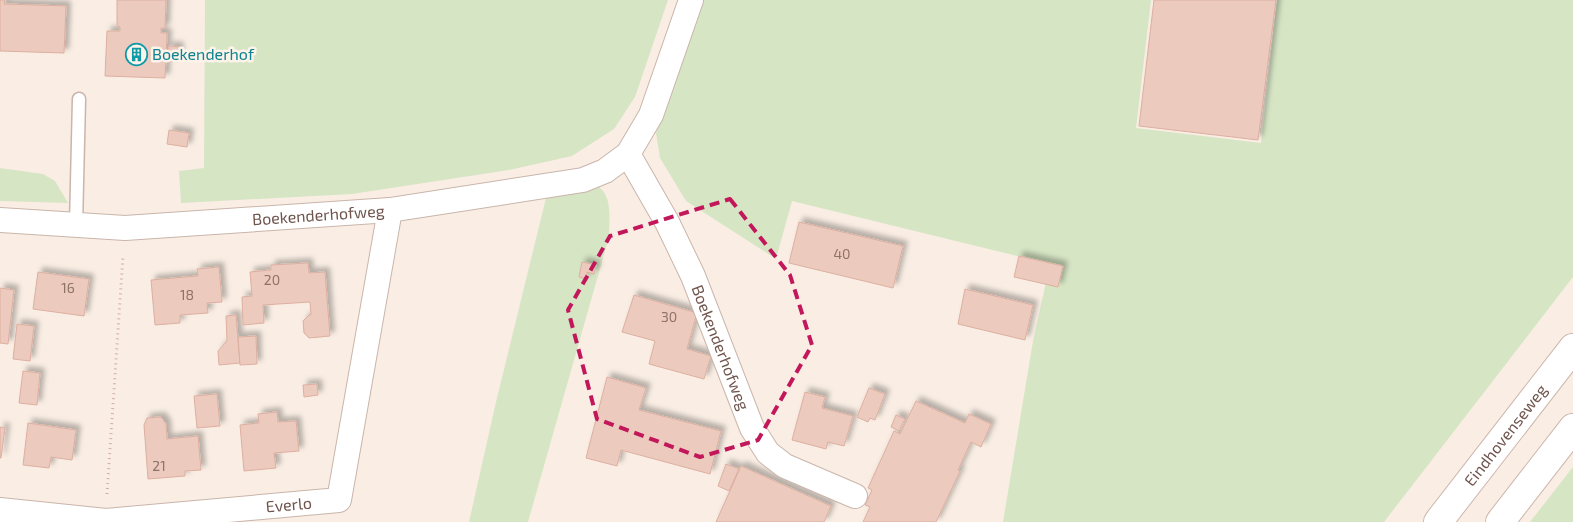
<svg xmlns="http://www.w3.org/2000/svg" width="1573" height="522" font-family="'Exo 2',sans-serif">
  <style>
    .green { fill: #d6e5c4 }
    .building { fill: #eccabe; stroke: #ddafa0; filter: url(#shadow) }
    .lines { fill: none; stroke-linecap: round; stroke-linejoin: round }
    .service-casing { stroke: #c9b5ab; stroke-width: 15 }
    .minor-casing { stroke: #c9b5ab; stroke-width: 26 }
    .secondary-casing { stroke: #ceb6ac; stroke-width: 30 }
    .path { stroke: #d1aea2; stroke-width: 3; stroke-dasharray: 1 4; stroke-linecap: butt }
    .service { stroke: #fff; stroke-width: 12 }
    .minor { stroke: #fff; stroke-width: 24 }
    .secondary { stroke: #fff; stroke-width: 28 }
    .marked { fill: none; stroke: #c2185b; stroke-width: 4; stroke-dasharray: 10 6; stroke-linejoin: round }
    .labels { text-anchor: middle; stroke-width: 5; stroke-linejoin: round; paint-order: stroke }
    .number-label { font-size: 14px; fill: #8e7268 }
    .culture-label { font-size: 16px; fill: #0d838f; stroke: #fdf3e9; text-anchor: start }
    .street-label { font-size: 16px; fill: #6f544c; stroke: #fdf3e9 }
  </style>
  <defs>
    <filter id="shadow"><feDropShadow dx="4.5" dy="-4.5" stdDeviation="2.5" flood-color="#0004"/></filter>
  </defs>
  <rect width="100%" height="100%" fill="#faeee4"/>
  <!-- green -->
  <g class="green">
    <path d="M205 0H668L635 97 614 129 572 156 509 170 352 194 181 203 179 171 204 168Z"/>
    <path d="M702 0H1151L1136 128 1261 143 1277 0H1573V277L1384 522H1003L1033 341 1050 264 792 201 776 259 686 201 660 158 656 133Z"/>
    <path d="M0 168 43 174 55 181 68 203 0 201Z"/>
    <path d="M599 187C613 198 609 220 609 237L528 522H469L496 402 546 198 589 190Z"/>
    <path d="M1573 467V522H1530Z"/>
  </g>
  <!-- building -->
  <g class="building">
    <path d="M0 0H5L4 4 66 6 64 53 0 51Z"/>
    <path d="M117 0H166L165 28H161V33H167L165 78 105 76 107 31H120V27L117 26Z"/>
    <path d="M1154 0H1276L1258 140 1139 126Z"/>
    <path d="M169 46 179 47 178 62 168 61Z"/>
    <path d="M169 130 189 133 187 147 167 144Z"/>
    <path d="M799 222 903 246 893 288 789 263Z"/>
    <path d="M1019 256 1063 266 1058 287 1014 277Z"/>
    <path d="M582 262 596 265 594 274 587 272 586 279 579 277Z"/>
    <path d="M308 263 309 273 325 272 330 336 309 338 304 333 303 321 309 315H311L310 302 263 305 264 323 243 325 242 297 252 296 250 272 271 270V265Z"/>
    <path d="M219 267 222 302 207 303 208 313 180 315V323L155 325 151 280 198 276 197 269Z"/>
    <path d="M38 272 89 279 84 316 33 309Z"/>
    <path d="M0 288 14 290 8 344 0 343Z"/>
    <path d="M965 289 1033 305 1025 340 958 324Z"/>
    <path d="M634 295 697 313 687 349 711 356 704 379 649 364 655 341 622 332Z"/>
    <path d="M236 315 240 363 219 365 218 351 227 341 226 316Z"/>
    <path d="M17 324 34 326 30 361 13 359Z"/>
    <path d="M256 336 257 364 240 365 238 337Z"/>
    <path d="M23 371 40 373 37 405 19 403Z"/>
    <path d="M607 377 646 388 639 410 721 431 710 474 621 450 617 466 586 458Z"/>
    <path d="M317 384 318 395 304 397 303 385Z"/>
    <path d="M869 388 885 394 875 420 870 418 868 422 857 417Z"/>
    <path d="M805 392 825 397 822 408 853 416 844 446 828 442 826 449 792 440Z"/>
    <path d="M217 394 220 426 197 428 194 396Z"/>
    <path d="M916 401 965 423 969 414 991 424 981 447 971 442 958 470 960 471 936 522H863L870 507 865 505 872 490 868 488 894 431 900 434Z"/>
    <path d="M277 412 278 422 296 421 299 451 274 453 276 468 244 471 240 425 259 423 258 414Z"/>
    <path d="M896 415 905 419 899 431 891 427Z"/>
    <path d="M161 417 166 424 167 439 198 436 201 470 185 471V476L148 479 144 425 147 418Z"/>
    <path d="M28 423 76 430 72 460 51 457 49 468 23 465Z"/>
    <path d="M0 427 5 428 1 458H0Z"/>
    <path d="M726 464 739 469 729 491 718 486Z"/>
    <path d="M741 466 831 506 824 522H716Z"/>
  </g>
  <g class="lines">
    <defs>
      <path id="service" d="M76 225 79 99"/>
      <g id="minor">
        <path id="s1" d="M628 154 667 222 693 276 752 428 768 453 785 466 855 496"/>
        <path id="s2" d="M0 220 125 228 390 210 583 180 605 171 628 154 651 115 691 0"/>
        <path id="s3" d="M0 510 106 521 339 500 390 210"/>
      </g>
      <g id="secondary">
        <path id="s4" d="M1438 522 1573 348"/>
        <path d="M1500 522 1573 428"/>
      </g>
    </defs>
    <!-- service casing -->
    <use href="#service" class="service-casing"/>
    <!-- minor casing -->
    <use href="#minor" class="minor-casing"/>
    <!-- secondary casing -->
    <use href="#secondary" class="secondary-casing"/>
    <!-- path -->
    <path class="path" d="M107 494 123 256"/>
    <!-- service -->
    <use href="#service" class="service"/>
    <!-- minor -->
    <use href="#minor" class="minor"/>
    <!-- secondary -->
    <use href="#secondary" class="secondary"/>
  </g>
  <!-- marked area -->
  <path class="marked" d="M730 199 790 275 812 345 758 440 700 457 597 419 568 310 610 236Z"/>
  <!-- icons -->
  <defs>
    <symbol id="building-ring" viewBox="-11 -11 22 22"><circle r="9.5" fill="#fdf3e9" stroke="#0f9aa8" stroke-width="1.5"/><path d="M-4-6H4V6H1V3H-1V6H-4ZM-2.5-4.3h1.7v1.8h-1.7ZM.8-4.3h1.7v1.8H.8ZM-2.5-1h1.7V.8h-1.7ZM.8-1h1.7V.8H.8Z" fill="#0f9aa8"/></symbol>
  </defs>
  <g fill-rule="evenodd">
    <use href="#building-ring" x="124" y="42" width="25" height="25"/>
  </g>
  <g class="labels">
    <!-- number labels -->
    <g class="number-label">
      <text x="842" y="259">40</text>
      <text x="272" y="285">20</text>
      <text x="68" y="293">16</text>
      <text x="187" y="300">18</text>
      <text x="669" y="322">30</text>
      <text x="159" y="471">21</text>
    </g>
    <!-- culture labels -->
    <g class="culture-label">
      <text x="152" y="60">Boekenderhof</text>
    </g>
    <!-- street labels -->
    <g class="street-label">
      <text dy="6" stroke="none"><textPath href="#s2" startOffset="319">Boekenderhofweg</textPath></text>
      <text dy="6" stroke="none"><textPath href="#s1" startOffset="215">Boekenderhofweg</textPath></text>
      <text dy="6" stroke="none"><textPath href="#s4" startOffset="110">Eindhovenseweg</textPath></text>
      <text dy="6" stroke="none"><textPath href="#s3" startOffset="290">Everlo</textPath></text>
    </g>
  </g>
</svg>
